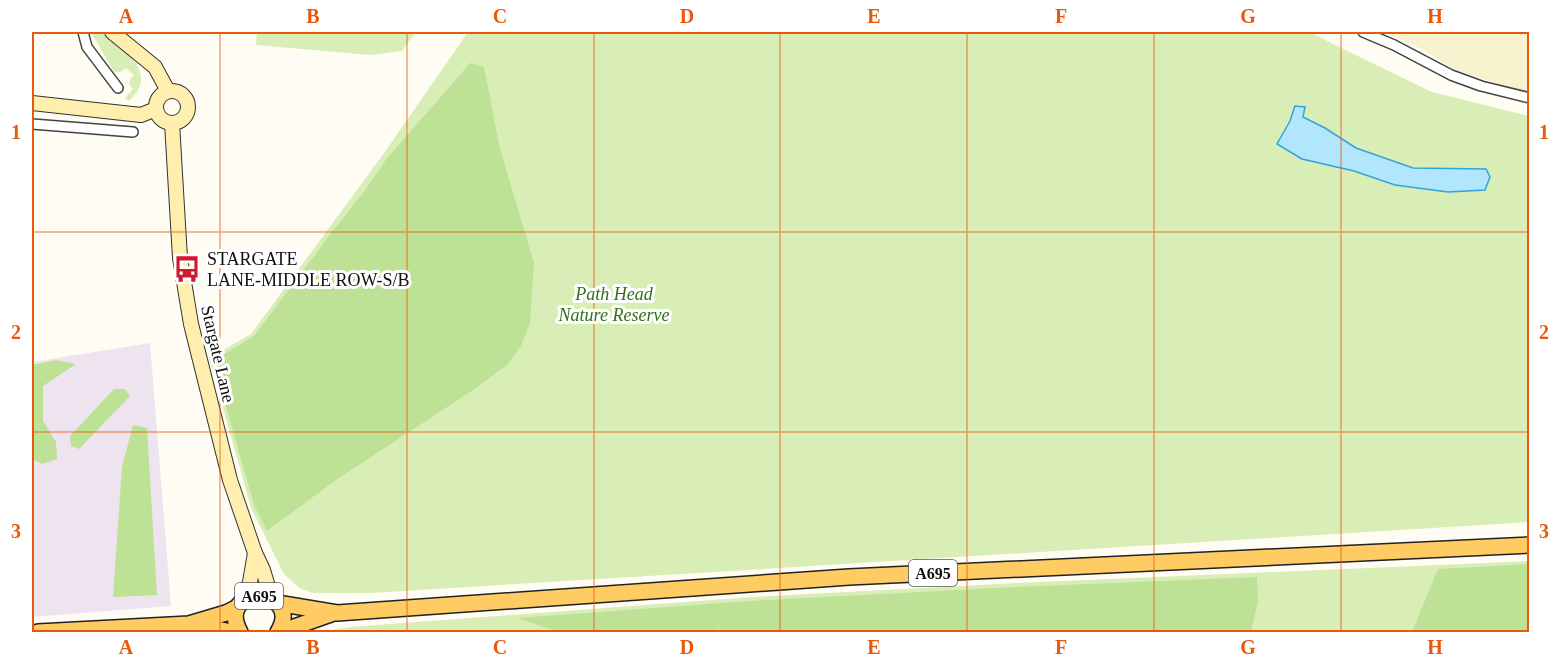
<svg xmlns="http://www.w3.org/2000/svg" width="1561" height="664" font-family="'Times New Roman',serif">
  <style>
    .industrial { fill: #ede4ef }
    .farmland { fill: #f9f2cf }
    .green { fill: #d9eeb7 }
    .forest { fill: #bde195 }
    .water { fill: #b2e6fc; stroke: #31a5db; stroke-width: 1.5 }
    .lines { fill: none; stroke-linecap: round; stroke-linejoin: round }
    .street-casing { stroke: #434343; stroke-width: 12 }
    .secondary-casing { stroke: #323232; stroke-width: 16 }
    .primary-casing { stroke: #212121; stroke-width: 18 }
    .street { stroke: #fff; stroke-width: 9 }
    .secondary { stroke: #ffefae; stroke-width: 14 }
    .primary { stroke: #ffcc63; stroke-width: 15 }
    .grid { fill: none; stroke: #e8590c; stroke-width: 1.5; stroke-opacity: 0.55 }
    .labels { text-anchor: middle; stroke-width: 6; stroke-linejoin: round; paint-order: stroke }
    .shield { fill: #fff; stroke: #585858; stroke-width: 1.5 }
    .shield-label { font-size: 16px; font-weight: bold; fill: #101010 }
    .poi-label { font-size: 18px; fill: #101010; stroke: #fff; text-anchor: start }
    .park-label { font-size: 18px; font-style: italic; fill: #327018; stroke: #fff }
    .street-label { font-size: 18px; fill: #101010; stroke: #fff }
    .neatline { fill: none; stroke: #e8590c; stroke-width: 2 }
    .grid-label { font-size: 20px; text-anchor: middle; font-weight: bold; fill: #e8590c }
  </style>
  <rect width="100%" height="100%" fill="#fffcf3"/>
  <!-- industrial -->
  <path class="industrial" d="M150 343 171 606 32 617V362Z"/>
  <!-- farmland -->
  <path class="farmland" d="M1384 32H1529V91L1509 88 1450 68 1424 50Z"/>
  <!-- green -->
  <g class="green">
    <path d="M91 32H101C123 51 161 72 129 101L125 98 133 89 129 85 130 79 134 75 126 68 121 72H114Z"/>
    <path d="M257 32H416L402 51 370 55 256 45Z"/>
    <path d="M468 32H1310L1331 43 1432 92 1529 116V522L371 593H313L299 588 284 574 251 508 209 358 251 334 382 156Z"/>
    <path d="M1529 561V632H317L351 627 752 597 1017 583Z"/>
  </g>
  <!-- forest -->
  <g class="forest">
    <path d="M470 63 484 67 500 149 534 263 530 323 521 346 507 365 473 390 336 480 267 531 254 505 213 361 254 336 332 232 366 189 385 161Z"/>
    <path d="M56 360 76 364 43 386V421L56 442 57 459 42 464 32 459V365Z"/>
    <path d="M114 389H125L130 396 79 449 71 446 70 436Z"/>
    <path d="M133 425 147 428 157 595 113 597 122 467Z"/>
    <path d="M1529 564V632H1412L1438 569Z"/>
    <path d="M1257 577 1258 601 1251 632H737L719 629 703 632H564L546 628 517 618 750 601 1016 587Z"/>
  </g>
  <!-- water -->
  <path class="water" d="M1295 106 1305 107 1303 117 1325 128 1356 148 1413 168 1486 169 1490 177 1485 190 1448 192 1395 185 1354 171 1302 159 1277 144 1290 121Z"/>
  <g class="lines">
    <defs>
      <g id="street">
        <path d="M83 32 87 47 118 88"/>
        <path d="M1363 32 1394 45 1451 75 1481 86 1530 98"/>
        <path d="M32 124 133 132"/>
      </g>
      <g id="secondary">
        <path d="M112 32 155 67 168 91"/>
        <circle cx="172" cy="107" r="16"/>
        <path d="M32 103 141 115 156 109"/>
        <path d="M172 123 180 258 191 324 230 480 255 553 263 570 272 600"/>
        <path d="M243 601 250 582 255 553"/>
      </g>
      <g id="primary">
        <path d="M277 603 337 613 849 577 1530 545"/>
        <path d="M191 624 232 632"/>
        <path d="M38 632 189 624 226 613 238 607"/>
        <path d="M240 632C214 583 305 587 278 632"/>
        <path d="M280 632 331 614"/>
      </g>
    </defs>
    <!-- street casing -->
    <use href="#street" class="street-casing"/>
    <!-- secondary casing -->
    <use href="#secondary" class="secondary-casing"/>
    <!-- primary casing -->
    <use href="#primary" class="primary-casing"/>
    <!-- street -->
    <use href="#street" class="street"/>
    <!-- secondary -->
    <use href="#secondary" class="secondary"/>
    <!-- primary -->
    <use href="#primary" class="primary"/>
  </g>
  <!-- grid -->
  <path class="grid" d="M220 32V632M407 32V632M594 32V632M780 32V632M967 32V632M1154 32V632M1341 32V632M32 232H1530M32 432H1530"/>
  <!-- icons -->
  <defs>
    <symbol id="bus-bare" viewBox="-9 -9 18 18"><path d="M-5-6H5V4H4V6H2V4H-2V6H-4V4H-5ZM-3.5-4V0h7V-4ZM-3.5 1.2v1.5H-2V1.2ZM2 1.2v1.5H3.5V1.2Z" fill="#cf1930" stroke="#fff" stroke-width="2.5" paint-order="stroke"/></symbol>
  </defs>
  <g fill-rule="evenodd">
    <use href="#bus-bare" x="168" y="250" width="38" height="38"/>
  </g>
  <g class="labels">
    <!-- shield labels -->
    <g class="shield">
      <rect x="909" y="560" width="48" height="26" rx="4.5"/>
      <rect x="235" y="583" width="48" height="26" rx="4.5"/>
    </g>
    <g class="shield-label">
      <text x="933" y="579">A695</text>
      <text x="259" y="602">A695</text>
    </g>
    <!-- poi labels -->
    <g class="poi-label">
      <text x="207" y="265">STARGATE<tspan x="207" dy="21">LANE-MIDDLE ROW-S/B</tspan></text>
    </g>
    <!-- park labels -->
    <g class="park-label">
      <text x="614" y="300">Path Head<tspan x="614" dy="21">Nature Reserve</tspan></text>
    </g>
    <!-- street labels -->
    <g class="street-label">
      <text transform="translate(218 354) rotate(77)" y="6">Stargate Lane</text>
    </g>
  </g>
  <!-- border -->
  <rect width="1561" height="664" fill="none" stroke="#ffffff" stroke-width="66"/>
  <rect x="33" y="33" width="1495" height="598" class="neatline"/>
  <g class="grid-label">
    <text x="126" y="23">A</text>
    <text x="313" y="23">B</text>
    <text x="500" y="23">C</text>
    <text x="687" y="23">D</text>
    <text x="874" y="23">E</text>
    <text x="1061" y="23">F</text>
    <text x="1248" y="23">G</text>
    <text x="1435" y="23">H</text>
    <text x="16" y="139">1</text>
    <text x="1544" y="139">1</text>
    <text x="16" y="339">2</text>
    <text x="1544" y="339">2</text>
    <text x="16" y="538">3</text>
    <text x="1544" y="538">3</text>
    <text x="126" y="654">A</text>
    <text x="313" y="654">B</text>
    <text x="500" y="654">C</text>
    <text x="687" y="654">D</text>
    <text x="874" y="654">E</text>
    <text x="1061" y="654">F</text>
    <text x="1248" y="654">G</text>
    <text x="1435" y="654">H</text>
  </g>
</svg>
